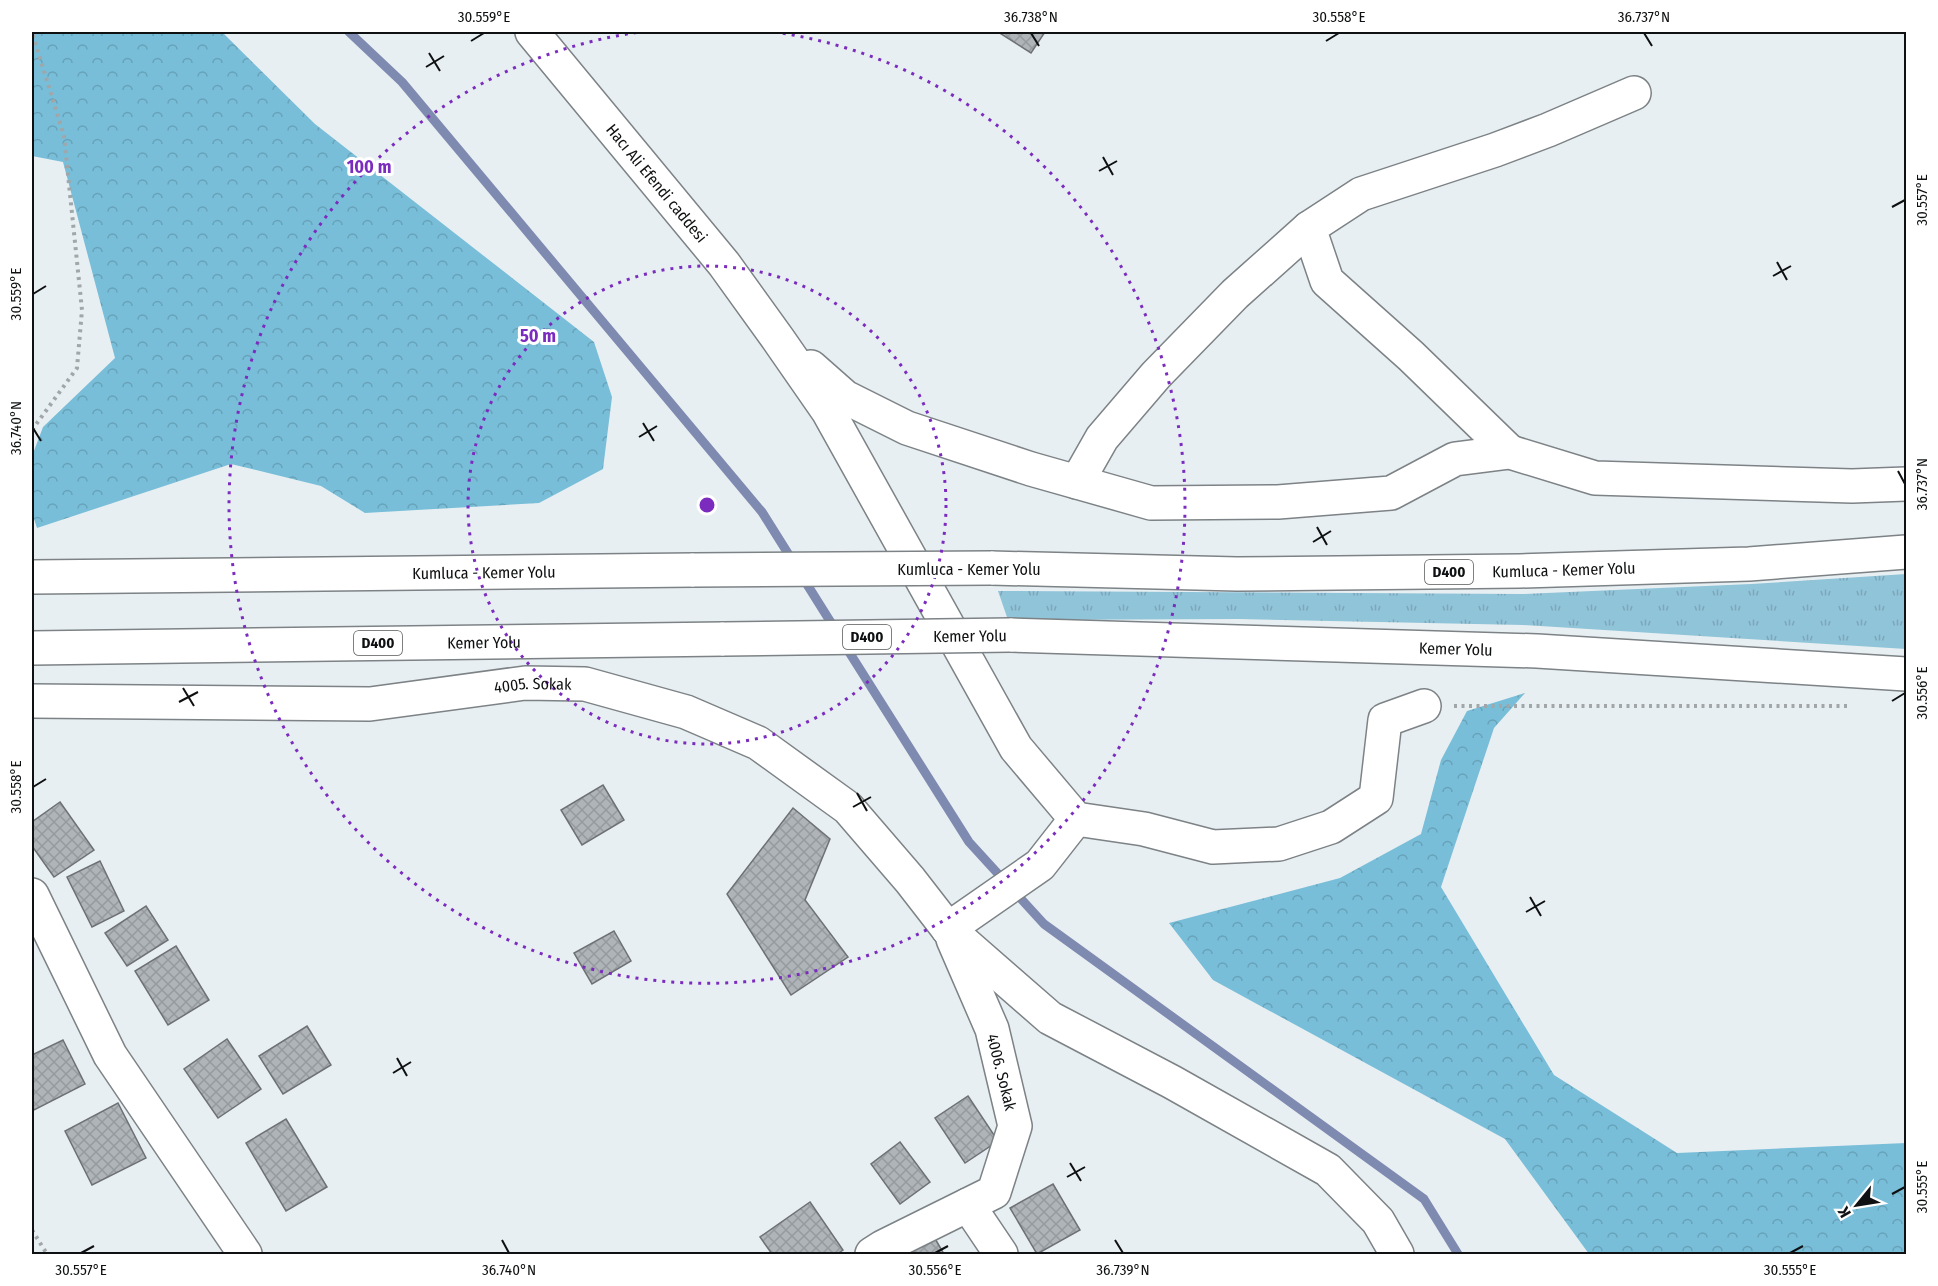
<svg xmlns="http://www.w3.org/2000/svg" width="1938" height="1286" font-family="'Fira Sans Condensed',sans-serif">
  <style>
    .grass { fill: url(#grass-tufts) }
    .forest { fill: url(#forest-crowns) }
    .lines { fill: none; stroke-linecap: round; stroke-linejoin: round }
    .stream { stroke: #7f8ab1; stroke-width: 9 }
    .building { fill: url(#building-cross-hatch); stroke: #6d7176; stroke-width: 1.5 }
    .minor-casing { stroke: #7c8285; stroke-width: 36 }
    .highway-casing { stroke: #7c8285; stroke-width: 36 }
    .path { stroke: #a1a6a8; stroke-width: 4; stroke-dasharray: 3 4.5; stroke-linecap: butt }
    .minor { stroke: #fff; stroke-width: 33 }
    .highway { stroke: #fff; stroke-width: 33 }
    .highway-bridge-casing { stroke: #7c8285; stroke-width: 36; stroke-linecap: butt }
    .highway-bridge { stroke: #fff; stroke-width: 33 }
    .ticks { fill: none; stroke: #0e1011; stroke-width: 2 }
    .ring { fill: none; stroke: #7b2cbf; stroke-width: 3; stroke-dasharray: 3 6 }
    .labels { text-anchor: middle; stroke-width: 6; stroke-linejoin: round; paint-order: stroke }
    .shield { fill: #fff; stroke: #565858; stroke-width: 1.5 }
    .shield-label { font-size: 15px; font-weight: bold; fill: #0e1011 }
    .street-label { font-size: 16px; fill: #0e1011; stroke: #fff }
    .centre { fill: #7b2cbf; stroke: #fff; stroke-width: 3 }
    .ring-label { font-size: 18px; text-anchor: middle; font-weight: bold; fill: #7b2cbf; stroke: #fff; stroke-width: 6; stroke-linejoin: round; paint-order: stroke }
    .neatline { fill: none; stroke: #0e1011; stroke-width: 2 }
    .ticks-label { font-size: 15px; text-anchor: middle; fill: #0e1011 }
  </style>
  <defs>
    <pattern id="grass-tufts" width="24" height="20" patternUnits="userSpaceOnUse" patternTransform="scale(1.5)"><rect width="24" height="20" fill="#90c4d9"/><path d="M3 7l-1-3M5 7V3M7 7l1-3M15 17l-1-3M17 17v-4M19 17l1-3" fill="none" stroke="#7ba7b9"/></pattern>
    <pattern id="forest-crowns" width="20" height="18" patternUnits="userSpaceOnUse" patternTransform="scale(1.5)"><rect width="20" height="18" fill="#78bed9"/><path d="M2 6a3 3 0 1 1 6 0M12 15a3 3 0 1 1 6 0" fill="none" stroke="#67a2b9"/></pattern>
    <pattern id="building-cross-hatch" width="8" height="8" patternUnits="userSpaceOnUse" patternTransform="scale(1.5)"><rect width="8" height="8" fill="#afb4b9"/><path d="M0 0l8 8M0 8l8-8" fill="none" stroke="#959a9e"/></pattern>
  </defs>
  <rect width="100%" height="100%" fill="#e8eff2"/>
  <!-- grass -->
  <path class="grass" d="M1906 574V649L1523 625 1238 619 1008 620 998 591 1524 594 1751 584Z"/>
  <!-- forest -->
  <g class="forest">
    <path d="M32 32H222L315 124 594 342 612 397 603 469 539 503 365 513 321 486 231 464 37 528 32 513V456L43 427 115 358 63 162 32 156Z"/>
    <path d="M1525 693 1494 728 1441 887 1554 1075 1677 1153 1906 1143V1254H1589L1505 1139 1213 980 1169 923 1340 878 1421 834 1441 760 1467 711Z"/>
  </g>
  <g class="lines">
    <!-- stream -->
    <g class="stream">
      <path d="M349 32 402 82 762 512 794 563"/>
      <path d="M803 578 835 629"/>
      <path d="M844 644 969 842 1044 924 1424 1199 1458 1254"/>
    </g>
  </g>
  <!-- building -->
  <g class="building">
    <path d="M998 32H1045L1031 53Z"/>
    <path d="M603 785 624 820 582 845 561 810Z"/>
    <path d="M60 802 94 850 54 877 32 846V822Z"/>
    <path d="M793 808 830 839 805 900 848 957 791 995 727 894Z"/>
    <path d="M100 861 124 911 92 927 67 877Z"/>
    <path d="M146 906 168 940 127 966 105 933Z"/>
    <path d="M614 931 631 961 592 984 574 953Z"/>
    <path d="M176 946 209 1000 168 1025 135 971Z"/>
    <path d="M307 1026 331 1065 283 1094 259 1056Z"/>
    <path d="M227 1039 261 1089 218 1118 184 1069Z"/>
    <path d="M63 1040 85 1084 34 1110 32 1104V1055Z"/>
    <path d="M968 1096 998 1141 965 1163 935 1118Z"/>
    <path d="M118 1103 146 1158 92 1185 65 1131Z"/>
    <path d="M286 1119 327 1187 286 1211 246 1143Z"/>
    <path d="M900 1142 930 1182 900 1204 871 1164Z"/>
    <path d="M1053 1184 1080 1230 1037 1254 1010 1208Z"/>
    <path d="M810 1202 843 1250 837 1254H772L760 1237Z"/>
    <path d="M930 1230 944 1254H886Z"/>
  </g>
  <g class="lines">
    <defs>
      <g id="minor">
        <path id="s1" d="M532 32 724 264 778 339 828 411 1016 748 1076 819 1144 829 1213 847 1279 844 1331 827 1376 798 1385 720 1424 706"/>
        <path d="M811 367 845 397 907 428 1031 469 1151 503 1278 502 1391 493 1455 459 1510 452 1595 478 1852 486 1906 484"/>
        <path d="M1510 452 1411 356 1327 281 1309 228 1361 194 1495 150 1548 130 1634 93"/>
        <path d="M1077 482 1102 438 1156 375 1235 294 1309 228"/>
        <path id="s2" d="M32 701 370 704 525 683 585 684 686 712 758 743 848 808 910 880 948 929 1050 1018 1172 1082 1328 1170 1378 1221 1397 1254"/>
        <path d="M32 895 110 1055 245 1254"/>
        <path d="M948 929 1040 865 1076 819"/>
        <path d="M968 1205 1001 1254"/>
        <path d="M872 1254 883 1247 994 1192 1015 1126 992 1029 953 939"/>
      </g>
      <g id="highway">
        <path id="s3" d="M991 568 1237 574 1520 571 1749 564 1906 552"/>
        <path id="s4" d="M32 577 694 570"/>
        <path id="s5" d="M1010 635 1537 651 1906 674"/>
        <path id="s6" d="M32 648 724 639"/>
      </g>
    </defs>
    <!-- minor casing -->
    <use href="#minor" class="minor-casing"/>
    <!-- highway casing -->
    <use href="#highway" class="highway-casing"/>
    <!-- path -->
    <g class="path">
      <path d="M32 430 77 368 82 310 64 136 32 32"/>
      <path d="M1454 706H1849"/>
      <path d="M32 1230 47 1254"/>
    </g>
    <!-- minor -->
    <use href="#minor" class="minor"/>
    <!-- highway -->
    <use href="#highway" class="highway"/>
    <defs>
      <g id="highway-bridge">
        <path d="M694 570 991 568"/>
        <path id="s7" d="M724 639 1010 635"/>
      </g>
    </defs>
    <!-- highway-bridge casing -->
    <use href="#highway-bridge" class="highway-bridge-casing"/>
    <!-- highway-bridge -->
    <use href="#highway-bridge" class="highway-bridge"/>
  </g>
  <!-- ticks -->
  <path class="ticks" d="M1031 33 1039 46M1644 33 1652 46M471 41 484 33M1326 41 1339 33M429 53 440 71M426 67 444 56M1103 157 1113 175M1099 171 1117 161M1892 207 1905 200M1777 262 1787 280M1773 276 1791 266M33 294 46 286M643 423 654 441M33 428 41 441M639 437 657 426M1898 471 1905 484M1317 527 1327 545M1313 542 1331 531M183 688 194 706M1892 701 1905 693M179 702 198 692M33 787 46 779M857 793 867 811M853 807 871 797M1530 897 1541 916M1526 912 1545 901M397 1058 407 1076M393 1073 411 1062M1070 1163 1081 1181M1067 1177 1085 1167M1892 1194 1905 1187M502 1240 509 1253M1115 1240 1123 1253M81 1253 94 1246M935 1253 948 1246M1790 1253 1803 1246"/>
  <!-- distance rings -->
  <g class="ring">
    <circle cx="707" cy="505" r="239"/>
    <path d="M774 32A478 478 0 1 1 640 32"/>
  </g>
  <g class="labels">
    <!-- shield labels -->
    <g class="shield">
      <rect x="1425" y="560" width="48" height="24" rx="4.5"/>
      <rect x="843" y="625" width="48" height="24" rx="4.5"/>
      <rect x="354" y="631" width="48" height="24" rx="4.5"/>
    </g>
    <g class="shield-label">
      <text x="1449" y="577">D400</text>
      <text x="867" y="642">D400</text>
      <text x="378" y="648">D400</text>
    </g>
    <!-- street labels -->
    <g class="street-label">
      <text dy="6" stroke="none"><textPath href="#s1" startOffset="196">Hacı Ali Efendi caddesi</textPath></text>
      <text x="969" y="575">Kumluca - Kemer Yolu</text>
      <text dy="6" stroke="none"><textPath href="#s3" startOffset="573">Kumluca - Kemer Yolu</textPath></text>
      <text dy="6" stroke="none"><textPath href="#s4" startOffset="452">Kumluca - Kemer Yolu</textPath></text>
      <text dy="6" stroke="none"><textPath href="#s7" startOffset="246">Kemer Yolu</textPath></text>
      <text dy="6" stroke="none"><textPath href="#s6" startOffset="452">Kemer Yolu</textPath></text>
      <text dy="6" stroke="none"><textPath href="#s5" startOffset="446">Kemer Yolu</textPath></text>
      <text dy="6" stroke="none"><textPath href="#s2" startOffset="502">4005. Sokak</textPath></text>
      <text transform="translate(1002 1072) rotate(76)" y="6">4006. Sokak</text>
    </g>
  </g>
  <circle cx="707" cy="505" r="9" class="centre"/>
  <g class="ring-label">
    <text x="369" y="173">100 m</text>
    <text x="538" y="342">50 m</text>
  </g>
  <!-- border -->
  <rect width="1938" height="1286" fill="none" stroke="#ffffff" stroke-width="66"/>
  <!-- north arrow -->
  <g transform="translate(1857 1205) rotate(240)" stroke="#ffffff" stroke-width="4.5" paint-order="stroke">
  <path d="M0-4.5L10 22L0 15L-10 22Z" fill="#0e1011"/>
  <text y="-9" font-size="16" font-weight="bold" text-anchor="middle" fill="#0e1011">K</text>
  </g>
  <rect x="33" y="33" width="1872" height="1220" class="neatline"/>
  <g class="ticks-label">
    <text x="484" y="22">30.559°E</text>
    <text x="1031" y="22">36.738°N</text>
    <text x="1339" y="22">30.558°E</text>
    <text x="1644" y="22">36.737°N</text>
    <text transform="translate(1922 200) rotate(-90)" y="5">30.557°E</text>
    <text transform="translate(16 294) rotate(-90)" y="5">30.559°E</text>
    <text transform="translate(16 428) rotate(-90)" y="5">36.740°N</text>
    <text transform="translate(1922 484) rotate(-90)" y="5">36.737°N</text>
    <text transform="translate(1922 693) rotate(-90)" y="5">30.556°E</text>
    <text transform="translate(16 787) rotate(-90)" y="5">30.558°E</text>
    <text transform="translate(1922 1187) rotate(-90)" y="5">30.555°E</text>
    <text x="81" y="1275">30.557°E</text>
    <text x="509" y="1275">36.740°N</text>
    <text x="935" y="1275">30.556°E</text>
    <text x="1123" y="1275">36.739°N</text>
    <text x="1790" y="1275">30.555°E</text>
  </g>
</svg>
